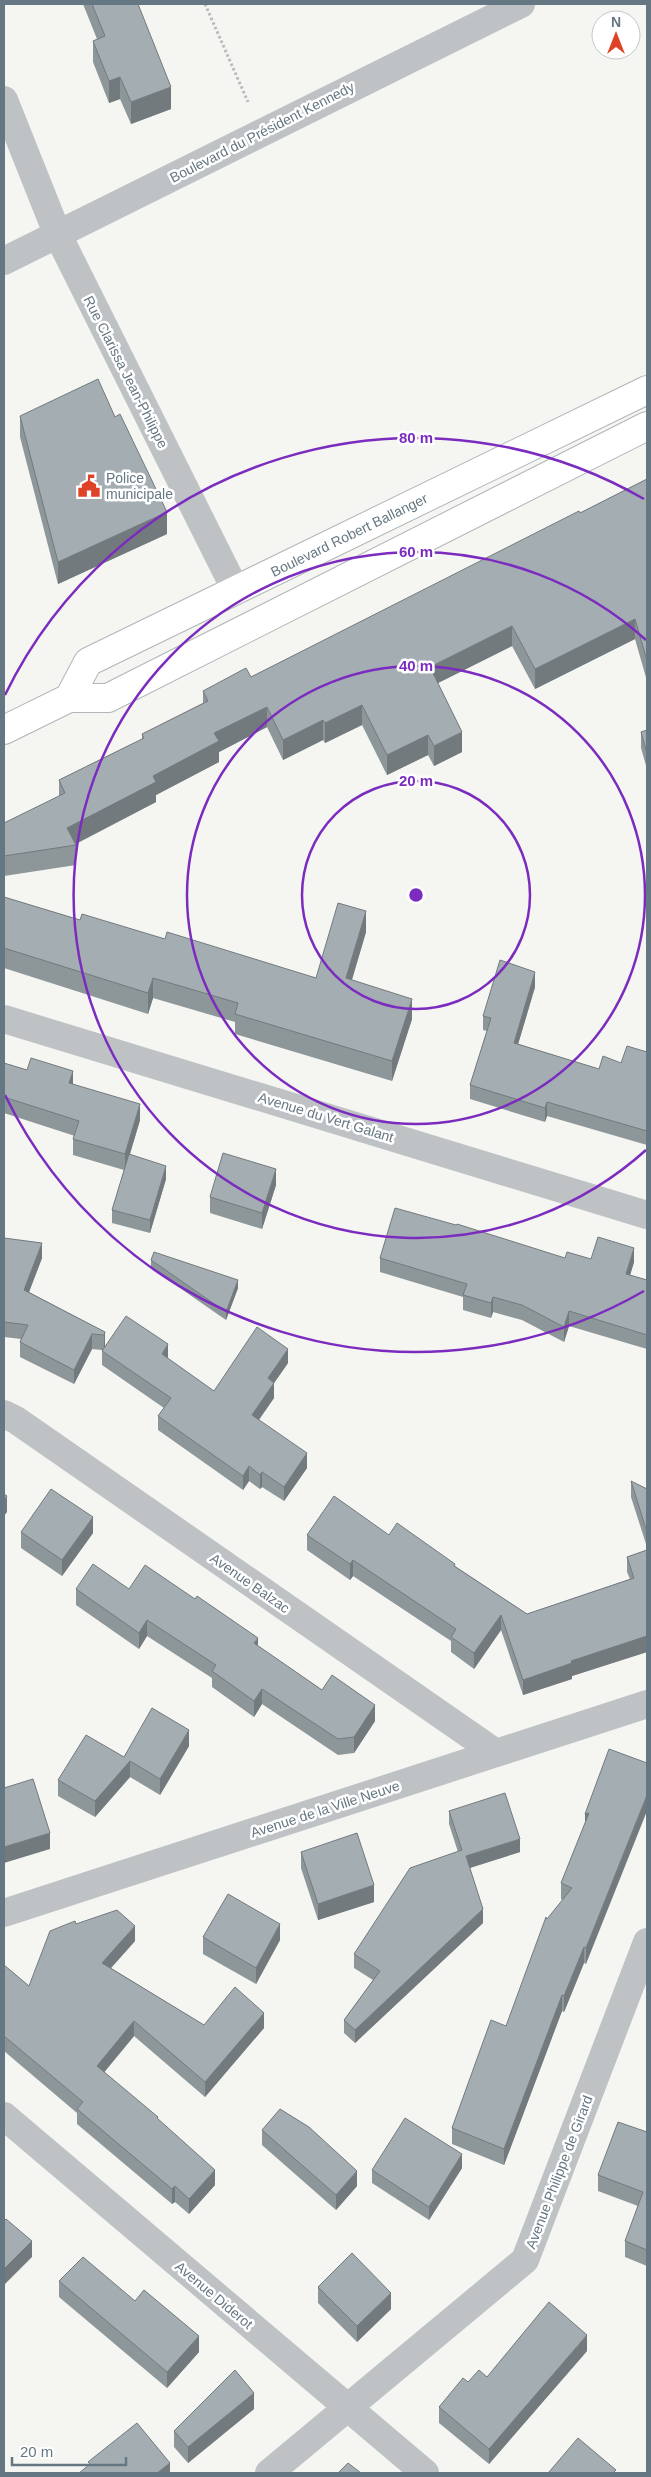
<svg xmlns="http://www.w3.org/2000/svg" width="651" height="2477" font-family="Helvetica,sans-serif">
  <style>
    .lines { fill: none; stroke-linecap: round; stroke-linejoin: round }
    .secondary-casing { stroke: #b0b6ba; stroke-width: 30 }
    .path { stroke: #b8bbbd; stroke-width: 3; stroke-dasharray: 2.5 2.5; stroke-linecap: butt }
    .street { stroke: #bec2c5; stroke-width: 28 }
    .secondary { stroke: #fff; stroke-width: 28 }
    .wall { fill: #8d9699 }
    .shaded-wall { fill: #737a7d }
    .building { fill: #a4aeb2; stroke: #737a7d }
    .ring { fill: none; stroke: #7b2cbf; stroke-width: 2.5 }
    .labels { text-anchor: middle; stroke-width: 5; stroke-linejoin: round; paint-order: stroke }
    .street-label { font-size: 14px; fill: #657782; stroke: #fff }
    .poi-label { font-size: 14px; fill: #657782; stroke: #fff; text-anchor: start }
    .centre { fill: #7b2cbf; stroke: #fff; stroke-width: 2.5 }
    .ring-label { font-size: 15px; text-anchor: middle; font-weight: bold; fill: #7b2cbf; stroke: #fff; stroke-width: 5; stroke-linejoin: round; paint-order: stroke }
  </style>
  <rect width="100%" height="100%" fill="#f5f5f1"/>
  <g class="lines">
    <defs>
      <g id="secondary">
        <path id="s1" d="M69 698 88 662 647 390"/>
        <path d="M4 730 69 698H108L647 426"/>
      </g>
    </defs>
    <!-- secondary casing -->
    <use href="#secondary" class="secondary-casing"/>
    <!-- path -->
    <path class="path" d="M205 4 248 102"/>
    <!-- street -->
    <g class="street">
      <path d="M4 100 57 233 236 591"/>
      <path d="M4 261 521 4"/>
      <path d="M4 1019 647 1215"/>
      <path d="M4 1414 16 1420 496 1753"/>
      <path d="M4 1913 647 1704"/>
      <path d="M4 2116 425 2473"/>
      <path d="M269 2473 525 2260 647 1942"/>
    </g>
    <!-- secondary -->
    <use href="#secondary" class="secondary"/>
  </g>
  <!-- wall -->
  <g class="wall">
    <path d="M83 4H138L171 109 131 124 120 99 109 103 93 62V41L97 39Z"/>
    <path d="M20 416 167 534 58 584 20 437Z"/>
    <path d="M647 479V681L635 639 535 689 512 646 438 683 462 752 434 766 428 755 387 775 362 725 325 743 323 740 283 760 267 727 219 752V762L156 795V802L76 844V865L4 876V823L59 797V780L142 739V734L203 703V691L251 677 580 513Z"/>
    <path d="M647 730V769L641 748V732Z"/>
    <path d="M4 897 80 920 165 939 316 978 366 932 352 980 412 1019 392 1081 235 1034V1022L153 998 148 1014 4 968Z"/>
    <path d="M535 987 518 1044 599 1069 621 1063 647 1052V1145L547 1116 545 1122 470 1099V1085L487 1031 483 1030V1016Z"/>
    <path d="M4 1063 73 1084 140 1120 130 1154 166 1179 150 1233 112 1223V1210L124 1170 73 1155V1139L75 1136 4 1113Z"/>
    <path d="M276 1185 262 1229 210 1213V1197Z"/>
    <path d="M4 1238 42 1258 29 1292 105 1332V1347L168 1359 214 1391 288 1363 274 1383V1398L259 1420 307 1468 284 1501 262 1487 260 1489 249 1481 243 1490 158 1430V1416L164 1408 102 1365V1350L92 1349 74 1384 20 1357V1342L21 1339 4 1337Z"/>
    <path d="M380 1258H565L591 1259 634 1262 630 1275 647 1280V1349L569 1326 564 1342 522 1320 493 1312 491 1318 463 1310V1297L380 1272Z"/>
    <path d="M151 1260 238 1288 226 1320 151 1268Z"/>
    <path d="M631 1481 647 1489V1547L631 1497Z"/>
    <path d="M21 1532 93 1533 62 1576 21 1548Z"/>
    <path d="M307 1535H389L455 1566 527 1614 630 1579 627 1572V1557L647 1550V1652L572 1676V1679L523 1695 501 1630 474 1669 451 1652V1641L353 1576 350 1580 307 1550Z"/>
    <path d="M76 1589H129L258 1646 322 1690 375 1721 354 1753 338 1755 262 1704 254 1717 212 1687V1678L147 1636 139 1649 76 1605Z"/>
    <path d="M189 1746 160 1795 130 1777 95 1817 58 1796V1780L124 1757Z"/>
    <path d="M609 1749 586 1964 584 1963 564 2012 562 2011 504 2165 452 2144V2128L506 2026 563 1900 561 1899V1883L585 1823Z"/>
    <path d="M449 1811 520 1852 470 1868 483 1923 355 2043 344 2033V2020L373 1980 354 1968V1954L458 1852 449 1824Z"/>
    <path d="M301 1852 374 1902 318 1920 301 1868Z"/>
    <path d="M76 1924 135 1941 111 1968 204 2025 264 2028 205 2097 134 2036 104 2072 158 2120 215 2185 189 2214 175 2202 172 2204 77 2124V2113L4 2051V1965L29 1986Z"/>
    <path d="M203 1937 280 1940 256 1984 203 1954Z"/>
    <path d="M262 2130 357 2186 336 2210 262 2145Z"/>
    <path d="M647 2131V2266L625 2257V2241L638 2206 598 2191V2175Z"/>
    <path d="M462 2168 429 2220 372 2183V2170Z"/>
    <path d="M59 2281 135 2301 199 2352 167 2388 59 2297Z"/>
    <path d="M318 2287 391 2309 357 2342 318 2303Z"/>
    <path d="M587 2351 489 2464 439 2423V2407L468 2382Z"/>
    <path d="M254 2409 188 2463 174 2447V2431Z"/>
  </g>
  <!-- shaded-wall -->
  <g class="shaded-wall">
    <path d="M120 77V99L109 103V81Z"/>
    <path d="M171 87V109L131 124V102Z"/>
    <path d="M167 512V534L58 584V562Z"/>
    <path d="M635 619V639L535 689V669Z"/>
    <path d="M512 626V646L430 687V667Z"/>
    <path d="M362 705V725L325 743V723Z"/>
    <path d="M267 707V727L219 752V762L156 795V802L73 845 67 828 153 776 214 733Z"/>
    <path d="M323 720V740L283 760V740Z"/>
    <path d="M462 732V752L434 766V746Z"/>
    <path d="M428 735V755L387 775V755Z"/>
    <path d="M366 911V932L346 999V978Z"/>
    <path d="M535 972V987L514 1058V1043Z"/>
    <path d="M153 978V998L148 1014V993Z"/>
    <path d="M412 999V1019L392 1081V1061Z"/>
    <path d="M73 1071V1087L69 1083Z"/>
    <path d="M547 1102V1116L545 1122V1108Z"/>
    <path d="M140 1104V1120L125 1170V1154Z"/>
    <path d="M166 1166V1179L150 1233V1220Z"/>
    <path d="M276 1169V1185L262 1229V1213Z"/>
    <path d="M42 1243V1258L24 1305V1290Z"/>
    <path d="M634 1248V1262L626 1289V1274Z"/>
    <path d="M238 1280V1288L226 1320V1312Z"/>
    <path d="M493 1297V1312L491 1318V1303Z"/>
    <path d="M569 1311V1326L564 1342V1327Z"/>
    <path d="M105 1332V1347L104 1350V1335Z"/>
    <path d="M92 1334V1349L74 1384V1370Z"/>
    <path d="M168 1344V1359L162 1354Z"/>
    <path d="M288 1349V1363L274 1383V1398L252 1429V1415L268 1378Z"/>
    <path d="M307 1453V1468L284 1501V1487Z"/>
    <path d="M249 1466V1481L243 1490V1476Z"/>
    <path d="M262 1472V1487L260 1489V1475Z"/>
    <path d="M7 1496V1512L4 1516V1501Z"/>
    <path d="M93 1517V1533L62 1576V1560Z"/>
    <path d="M353 1560V1576L350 1580V1564Z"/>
    <path d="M501 1615V1630L474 1669V1653Z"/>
    <path d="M147 1620V1636L139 1649V1633Z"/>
    <path d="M647 1636V1652L572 1676V1679L523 1695V1680L571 1661Z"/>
    <path d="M258 1638V1653L254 1643Z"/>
    <path d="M262 1689V1704L254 1717V1701Z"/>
    <path d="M375 1705V1721L354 1753V1737Z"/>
    <path d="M189 1730V1746L160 1795V1779Z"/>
    <path d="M130 1761V1777L95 1817V1801Z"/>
    <path d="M647 1795V1811L586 1964V1948Z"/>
    <path d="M589 1813 585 1830V1814Z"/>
    <path d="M50 1833V1849L4 1863V1847Z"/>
    <path d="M520 1839V1852L466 1869V1856Z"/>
    <path d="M374 1885V1902L318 1920V1904Z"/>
    <path d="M483 1909V1923L355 2043V2030Z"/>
    <path d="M280 1924V1940L256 1984V1968Z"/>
    <path d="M135 1926V1941L102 1978V1963Z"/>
    <path d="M584 1947V1963L564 2012V1996Z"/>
    <path d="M562 1995V2011L504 2165V2149Z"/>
    <path d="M264 2013V2028L205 2097V2082Z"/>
    <path d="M134 2021V2036L97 2081V2066Z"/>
    <path d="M462 2154V2168L429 2220V2207Z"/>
    <path d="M215 2170V2185L189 2214V2199Z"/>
    <path d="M357 2171V2186L336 2210V2195Z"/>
    <path d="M175 2186V2202L172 2204V2189Z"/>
    <path d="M32 2241V2257L4 2285V2269Z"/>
    <path d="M391 2293V2309L357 2342V2326Z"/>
    <path d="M587 2335V2351L489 2464V2449Z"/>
    <path d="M199 2336V2352L167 2388V2372Z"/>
    <path d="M254 2393V2409L188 2463V2447Z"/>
    <path d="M170 2463V2473H157Z"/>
  </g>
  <!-- building -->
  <g class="building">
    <path d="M92 4H138L171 87 131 102 120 77 109 81 93 41 105 36Z"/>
    <path d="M98 379 115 417 120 414 167 512 58 562 20 416Z"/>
    <path d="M647 479V661L635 619 535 669 512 626 430 667 462 732 434 746 428 735 387 755 362 705 325 723 323 720 283 740 267 707 214 733 219 741 153 776 156 782 67 828 76 845 4 856V823L65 793 59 780 144 738 142 734 208 701 203 691 246 668 251 677 579 511 580 513Z"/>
    <path d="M647 730V753L641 732Z"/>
    <path d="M4 897 80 920 82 914 165 939 167 932 316 978 338 903 366 911 346 978 412 999 392 1061 235 1014 238 1003 153 978 148 993 4 948Z"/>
    <path d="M500 960 535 972 514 1043 599 1069 603 1056 621 1063 627 1046 647 1052V1131L547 1102 545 1108 470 1085 491 1018 483 1016Z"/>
    <path d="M31 1058 73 1071 69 1083 140 1104 125 1154 73 1139 79 1121 4 1097V1063L27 1070Z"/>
    <path d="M223 1153 276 1169 262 1213 210 1197Z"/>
    <path d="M129 1154 166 1166 150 1220 112 1210Z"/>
    <path d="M395 1208 456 1225 457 1224 565 1258 567 1252 591 1259 598 1237 634 1248 626 1274 647 1280V1335L569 1311 564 1327 522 1305 493 1297 491 1303 463 1295 467 1284 380 1258Z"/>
    <path d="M4 1238 42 1243 24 1290 105 1332 104 1335 92 1334 74 1370 20 1342 28 1325 4 1322Z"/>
    <path d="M154 1252 238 1280 226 1312 151 1260Z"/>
    <path d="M126 1316 168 1344 162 1354 214 1391 257 1327 288 1349 268 1378 274 1383 252 1415 307 1453 284 1487 262 1472 260 1475 249 1466 243 1476 158 1416 171 1398 102 1351Z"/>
    <path d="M631 1481 647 1489V1532Z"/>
    <path d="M51 1489 93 1517 62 1560 21 1532Z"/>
    <path d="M4 1494 7 1496 4 1501Z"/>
    <path d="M334 1496 389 1535 397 1523 455 1564 454 1566 527 1614 634 1578 627 1557 647 1550V1636L571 1661 572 1663 523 1680 501 1615 474 1653 451 1637 456 1629 353 1560 350 1564 307 1535Z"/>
    <path d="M93 1564 129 1589 145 1565 195 1599 197 1596 258 1638 254 1643 322 1690 332 1675 375 1705 354 1737 338 1739 262 1689 254 1701 212 1671 216 1665 147 1620 139 1633 76 1589Z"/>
    <path d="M152 1708 189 1730 160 1779 130 1761 95 1801 58 1780 86 1735 124 1757Z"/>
    <path d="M609 1749 647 1763V1795L586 1948 584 1947 564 1996 562 1995 504 2149 452 2128 491 2020 506 2026 546 1917 547 1919 572 1888 561 1883 589 1813 585 1814Z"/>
    <path d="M33 1779 50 1833 4 1847V1788Z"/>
    <path d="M505 1793 520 1839 466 1856 483 1909 355 2030 344 2020 380 1971 354 1954 410 1868 462 1850 449 1811Z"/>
    <path d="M357 1833 374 1885 318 1904 301 1852Z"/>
    <path d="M228 1894 280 1924 256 1968 203 1937Z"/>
    <path d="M117 1910 135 1926 102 1963 204 2025 235 1987 264 2013 205 2082 134 2021 97 2066 158 2117 157 2118 215 2170 189 2199 175 2186 172 2189 77 2109 83 2102 4 2036V1965L29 1986 50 1931 75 1921 76 1924Z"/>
    <path d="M280 2109 309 2127 357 2171 336 2195 262 2130Z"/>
    <path d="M405 2118 462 2154 429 2207 372 2170Z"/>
    <path d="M618 2122 647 2132V2131V2250L625 2241 643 2192 598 2175Z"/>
    <path d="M6 2219 32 2241 4 2269V2221Z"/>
    <path d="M352 2253 391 2293 357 2326 318 2287Z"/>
    <path d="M83 2257 135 2301 144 2290 199 2336 167 2372 59 2281Z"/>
    <path d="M549 2302 587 2335 489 2449 439 2407 463 2378 468 2382 479 2370 487 2377Z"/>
    <path d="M235 2370 254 2393 188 2447 174 2431Z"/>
    <path d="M137 2423 170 2463 157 2473H79L90 2464 88 2462Z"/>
    <path d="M578 2438 616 2470 613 2473H550L549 2472Z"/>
    <path d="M348 2463 361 2473H338Z"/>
  </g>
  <!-- distance rings -->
  <g class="ring">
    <circle cx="416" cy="895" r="114"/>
    <circle cx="416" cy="895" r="229"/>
    <path d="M646 1150A343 343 0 1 1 646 640"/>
    <path d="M644 1291A457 457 0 0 1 5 1095M5 695A457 457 0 0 1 644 499"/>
  </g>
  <!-- icons -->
  <defs>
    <symbol id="civic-bare" viewBox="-9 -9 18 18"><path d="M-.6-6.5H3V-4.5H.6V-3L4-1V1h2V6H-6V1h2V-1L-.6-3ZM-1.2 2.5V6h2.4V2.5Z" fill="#de4328" stroke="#fff" stroke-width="2.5" paint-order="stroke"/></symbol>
  </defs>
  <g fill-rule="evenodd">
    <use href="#civic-bare" x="73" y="470" width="32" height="32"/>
  </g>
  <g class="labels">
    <!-- street labels -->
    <g class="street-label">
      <text transform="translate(262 132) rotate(-27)" y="5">Boulevard du Président Kennedy</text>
      <text transform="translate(126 372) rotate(63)" y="5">Rue Clarissa Jean-Philippe</text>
      <text dy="5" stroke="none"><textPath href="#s1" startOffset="331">Boulevard Robert Ballanger</textPath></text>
      <text transform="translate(326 1117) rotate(17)" y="5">Avenue du Vert Galant</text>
      <text transform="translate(250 1583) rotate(35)" y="5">Avenue Balzac</text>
      <text transform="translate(325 1809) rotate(-18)" y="5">Avenue de la Ville Neuve</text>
      <text transform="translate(559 2172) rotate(-69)" y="5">Avenue Philippe de Girard</text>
      <text transform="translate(214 2295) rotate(40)" y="5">Avenue Diderot</text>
    </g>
    <!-- poi labels -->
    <g class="poi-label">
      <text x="106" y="483">Police<tspan x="106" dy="16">municipale</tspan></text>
    </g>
  </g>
  <circle cx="416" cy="895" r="8" class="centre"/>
  <g class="ring-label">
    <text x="416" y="443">80 m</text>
    <text x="416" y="557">60 m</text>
    <text x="416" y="671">40 m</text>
    <text x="416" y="786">20 m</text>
  </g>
  <!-- border -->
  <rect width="651" height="2477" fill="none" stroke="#657782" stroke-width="10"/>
  <!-- north arrow -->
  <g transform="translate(616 35)"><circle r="24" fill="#ffffff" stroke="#c1c9cd"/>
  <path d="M0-4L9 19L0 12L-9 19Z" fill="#de4328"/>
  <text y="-8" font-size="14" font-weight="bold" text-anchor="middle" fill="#657782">N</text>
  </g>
  <!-- scale -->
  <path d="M12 2457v8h114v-8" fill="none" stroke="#657782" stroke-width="2.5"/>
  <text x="20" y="2457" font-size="15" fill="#657782" stroke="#ffffff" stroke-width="4" paint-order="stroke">20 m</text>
</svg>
